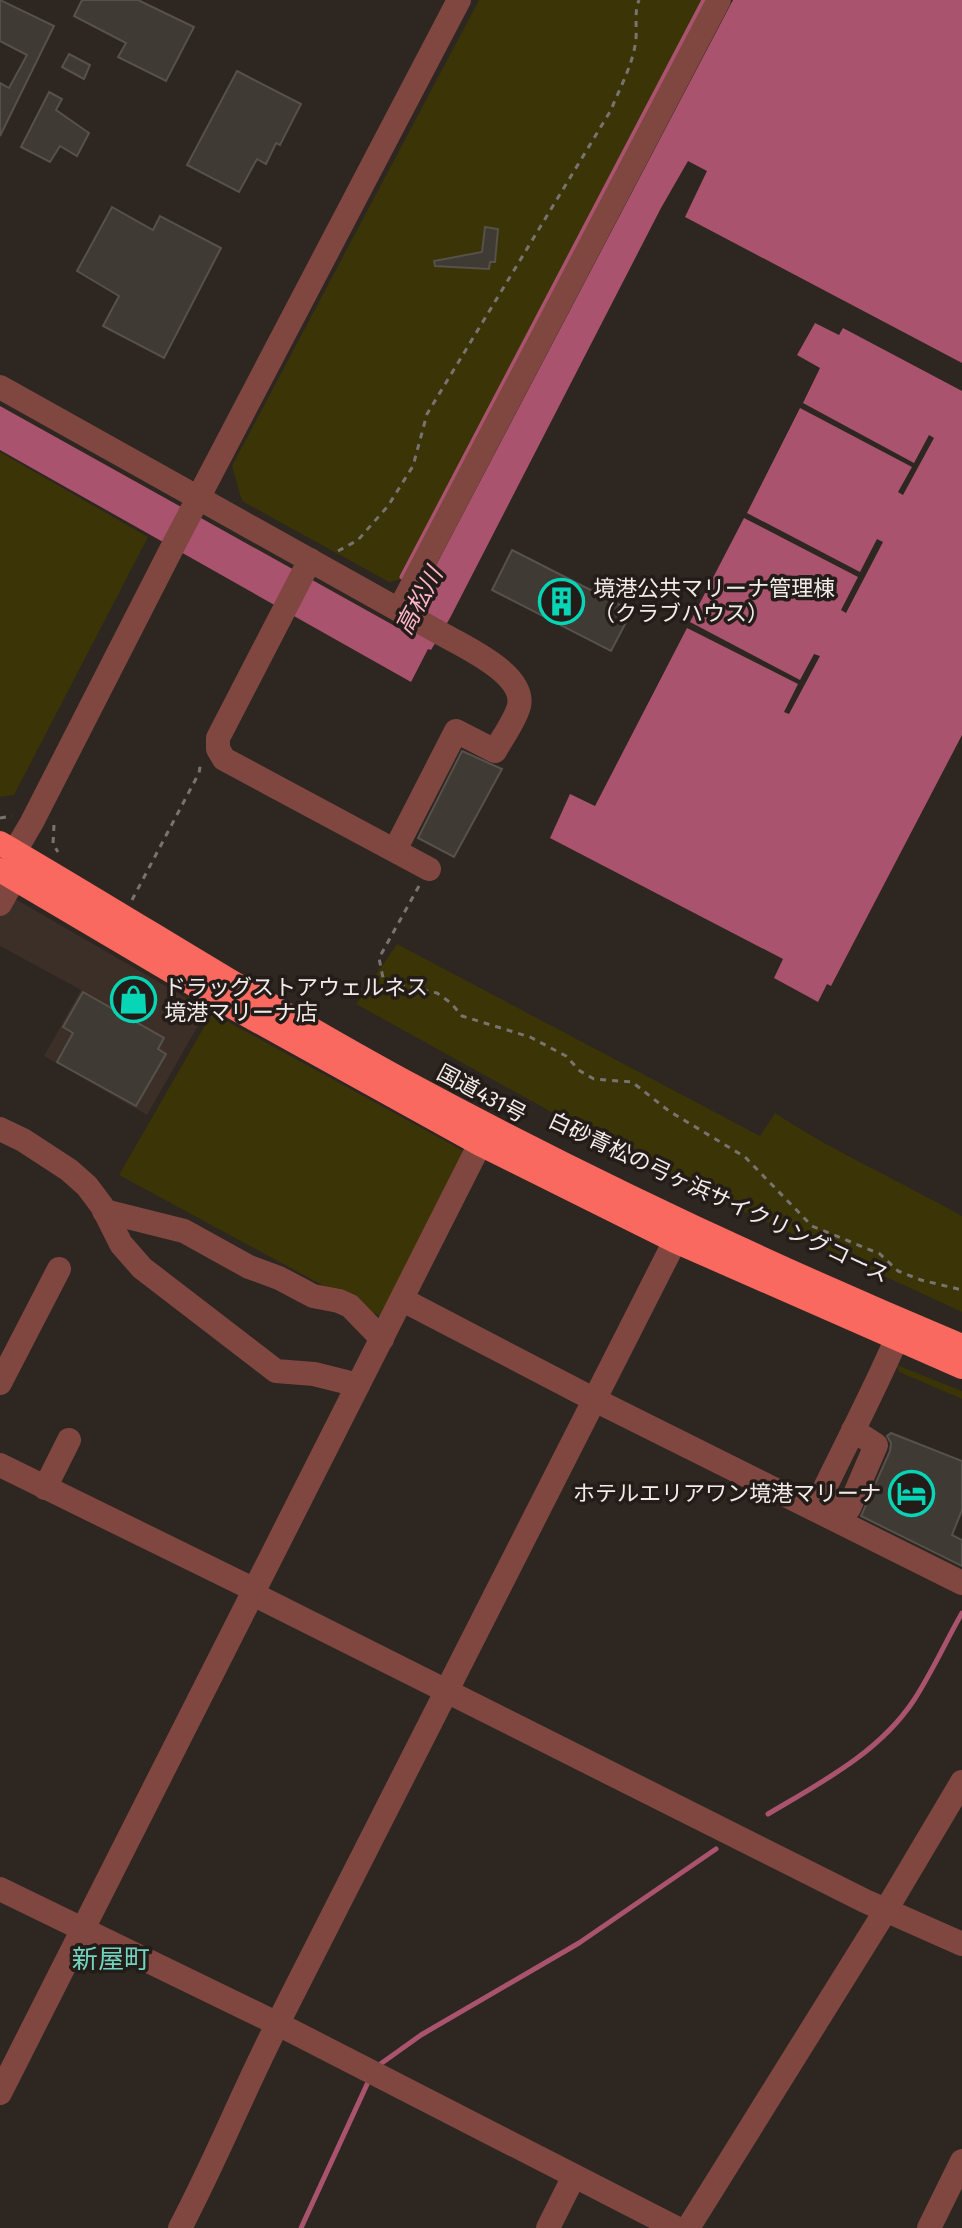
<svg xmlns="http://www.w3.org/2000/svg" width="962" height="2228" font-family="'Fira Sans','Noto Sans JP',sans-serif">
  <style>
    .built { fill: #3c2f27 }
    .green { fill: #3a3406 }
    .water { fill: #aa536f }
    .lines { fill: none; stroke-linecap: round; stroke-linejoin: round }
    .stream { stroke: #aa536f; stroke-width: 5 }
    .building { fill: #3f3a33; stroke: #56514a; stroke-width: 2 }
    .path { stroke: #79736f; stroke-width: 3; stroke-dasharray: 6 6; stroke-linecap: butt }
    .minor { stroke: #804741; stroke-width: 24 }
    .highway { stroke: #f96960; stroke-width: 24 }
    .labels { text-anchor: middle; stroke-width: 7; stroke-linejoin: round; paint-order: stroke }
    .poi-label { font-size: 22px; fill: #f1ece9; stroke: #231c18; text-anchor: start }
    .street-label { font-size: 22px; fill: #f1ece9; stroke: #231c18 }
    .water-label { font-size: 24px; font-style: italic; fill: #ffb5c9; stroke: #231c18 }
    .quarter-label { font-size: 26px; fill: #71d4be; stroke: #231c18 }
  </style>
  <rect width="100%" height="100%" fill="#2d2621"/>
  <!-- built -->
  <path class="built" d="M12 897 207 1010 147 1115 44 1056 81 990 0 946V909Z"/>
  <!-- green -->
  <g class="green">
    <path d="M479 0H708L405 578 389 582 242 501 232 466Z"/>
    <path d="M0 452 148 537 14 795 0 797Z"/>
    <path d="M397 944 760 1136 775 1113C834 1152 900 1181 962 1216V1312L665 1175 356 1004Z"/>
    <path d="M212 1013 467 1153 385 1319 119 1175Z"/>
    <path d="M897 1365 962 1391V1399L899 1372Z"/>
  </g>
  <!-- water -->
  <g class="water">
    <path d="M733 0H962V363L685 217 707 171 688 161 661 208 450 618 431 650 428 649 411 682 0 450V406L402 630Z"/>
    <path d="M815 323 839 335 843 328 962 391V735L831 986 827 984 818 1002 774 978 783 959 550 838 570 794 595 806 687 628 798 684 784 712 789 714 820 656 814 654 800 680 690 622 744 518 858 577 841 610 846 613 883 542 877 539 860 572 747 513 800 408 912 467 898 492 903 495 934 438 929 435 914 463 803 403 820 368 797 355Z"/>
  </g>
  <g class="lines">
    <!-- stream -->
    <g class="stream">
      <path d="M402 577 704 0"/>
      <path d="M768 1814C820 1783 879 1753 914 1700 932 1672 946 1641 962 1613"/>
      <path d="M379 2065 421 2035 579 1943 716 1849"/>
      <path d="M301 2228 369 2080"/>
    </g>
  </g>
  <!-- building -->
  <g class="building">
    <path d="M0 0 54 26 0 136V83L9 88 27 55 0 41Z"/>
    <path d="M82 0H138L194 27 166 81 118 57 126 43 74 16Z"/>
    <path d="M69 54 90 65 84 79 62 67Z"/>
    <path d="M237 71 301 104 280 145 276 143 266 164 257 159 239 192 187 165Z"/>
    <path d="M49 92 62 99 56 110 89 133 77 156 60 146 50 162 21 147Z"/>
    <path d="M112 207 153 230 160 216 221 248 164 358 103 326 119 296 77 271Z"/>
    <path d="M485 227 498 229 495 262H490L489 269 435 266 434 261 482 252Z"/>
    <path d="M512 550 632 611 611 651 492 590Z"/>
    <path d="M462 751 502 769 454 857 418 838Z"/>
    <path d="M83 992 164 1038 158 1049 166 1054 136 1106 57 1062 73 1033 63 1027Z"/>
    <path d="M891 1433 962 1461V1510L952 1535 962 1540V1566L861 1516 890 1451 891 1443 887 1436Z"/>
  </g>
  <g class="lines">
    <!-- path -->
    <g class="path">
      <path d="M338 551 358 540 388 506 413 466 427 414 611 110C620 87 634 63 636 38 637 23 634 14 639 0"/>
      <path d="M0 818 12 816"/>
      <path d="M54 825 53 844 58 852"/>
      <path d="M419 886 379 958 383 978 399 985 437 993 451 1003 462 1016 530 1037 566 1056 580 1071 594 1079 632 1082 669 1111 745 1157 812 1226 880 1254 898 1271 921 1280 962 1290"/>
      <path d="M132 900 199 773 201 761"/>
    </g>
    <!-- minor -->
    <g class="minor">
      <path d="M0 387 440 633C463 646 526 674 519 706 515 721 502 738 495 751L456 731 395 850"/>
      <path d="M310 560 218 738V749L224 759 429 869"/>
      <path d="M399 610 719 0"/>
      <path d="M4 870 32 822 172 548 459 0"/>
      <path d="M0 904 23 863"/>
      <path d="M0 1129 23 1140 69 1170 87 1186 102 1206 121 1244 142 1268 276 1371 314 1374 358 1385"/>
      <path d="M104 1211 184 1231 249 1267 279 1278 313 1296 339 1301 350 1306 382 1339"/>
      <path d="M403 1300 593 1399 962 1583"/>
      <path d="M0 1383 59 1269"/>
      <path d="M853 1430 876 1445 849 1508 821 1496C846 1444 873 1393 896 1340"/>
      <path d="M0 1465 255 1590"/>
      <path d="M45 1488 69 1440"/>
      <path d="M253 1594 865 1901 962 1944"/>
      <path d="M0 1889 278 2024 676 2228"/>
      <path d="M0 2093 488 1128"/>
      <path d="M180 2228C216 2160 244 2089 279 2021 413 1762 541 1500 675 1241"/>
      <path d="M548 2228 574 2176"/>
      <path d="M688 2228 886 1910 962 1782"/>
      <path d="M929 2228 962 2161"/>
    </g>
    <!-- highway -->
    <g class="highway">
      <path d="M0 843C134 921 264 1005 400 1079 583 1178 771 1266 962 1346"/>
      <path d="M0 870 220 1000 480 1144 675 1241 962 1367"/>
    </g>
  </g>
  <!-- icons -->
  <defs>
    <symbol id="building-ring" viewBox="-11 -11 22 22"><circle r="9.5" fill="#231c18" stroke="#06d5b6" stroke-width="1.5"/><path d="M-4-6H4V6H1V3H-1V6H-4ZM-2.5-4.3h1.7v1.8h-1.7ZM.8-4.3h1.7v1.8H.8ZM-2.5-1h1.7V.8h-1.7ZM.8-1h1.7V.8H.8Z" fill="#06d5b6"/></symbol>
    <symbol id="shop-ring" viewBox="-11 -11 22 22"><circle r="9.5" fill="#231c18" stroke="#06d5b6" stroke-width="1.5"/><path d="M-5-2.5h2.3a2.7 3.5 0 0 1 5.4 0H5L5.5 6h-11ZM-1.5-2.5h3a1.5 2.3 0 0 0-3 0Z" fill="#06d5b6"/></symbol>
    <symbol id="hotel-ring" viewBox="-11 -11 22 22"><circle r="9.5" fill="#231c18" stroke="#06d5b6" stroke-width="1.5"/><path d="M-6-4.5h1.5V1H6V5H4.5V3h-9V5H-6ZM-4 0a1.8 1.8 0 1 1 3.6 0ZM.5 0V-2.5h3Q6-2.5 6 0Z" fill="#06d5b6"/></symbol>
  </defs>
  <g fill-rule="evenodd">
    <use href="#building-ring" x="536" y="576" width="51" height="51"/>
    <use href="#shop-ring" x="108" y="974" width="51" height="51"/>
    <use href="#hotel-ring" x="886" y="1468" width="51" height="51"/>
  </g>
  <g class="labels">
    <!-- poi labels -->
    <g class="poi-label">
      <text x="593" y="596">境港公共マリーナ管理棟<tspan x="593" dy="25">（クラブハウス）</tspan></text>
      <text x="164" y="995">ドラッグストアウェルネス<tspan x="164" dy="25">境港マリーナ店</tspan></text>
      <text x="881" y="1501" text-anchor="end">ホテルエリアワン境港マリーナ</text>
    </g>
    <!-- street labels -->
    <g class="street-label">
      <text transform="translate(482 1093) rotate(28)" y="8">国道431号</text>
      <text transform="translate(719 1197) rotate(25)" y="8">白砂青松の弓ヶ浜サイクリングコース</text>
    </g>
    <!-- water labels -->
    <g class="water-label">
      <text transform="translate(419 601) rotate(-62)" y="8">高松川</text>
    </g>
    <!-- quarter labels -->
    <g class="quarter-label">
      <text x="111" y="1968">新屋町</text>
    </g>
  </g>
</svg>
